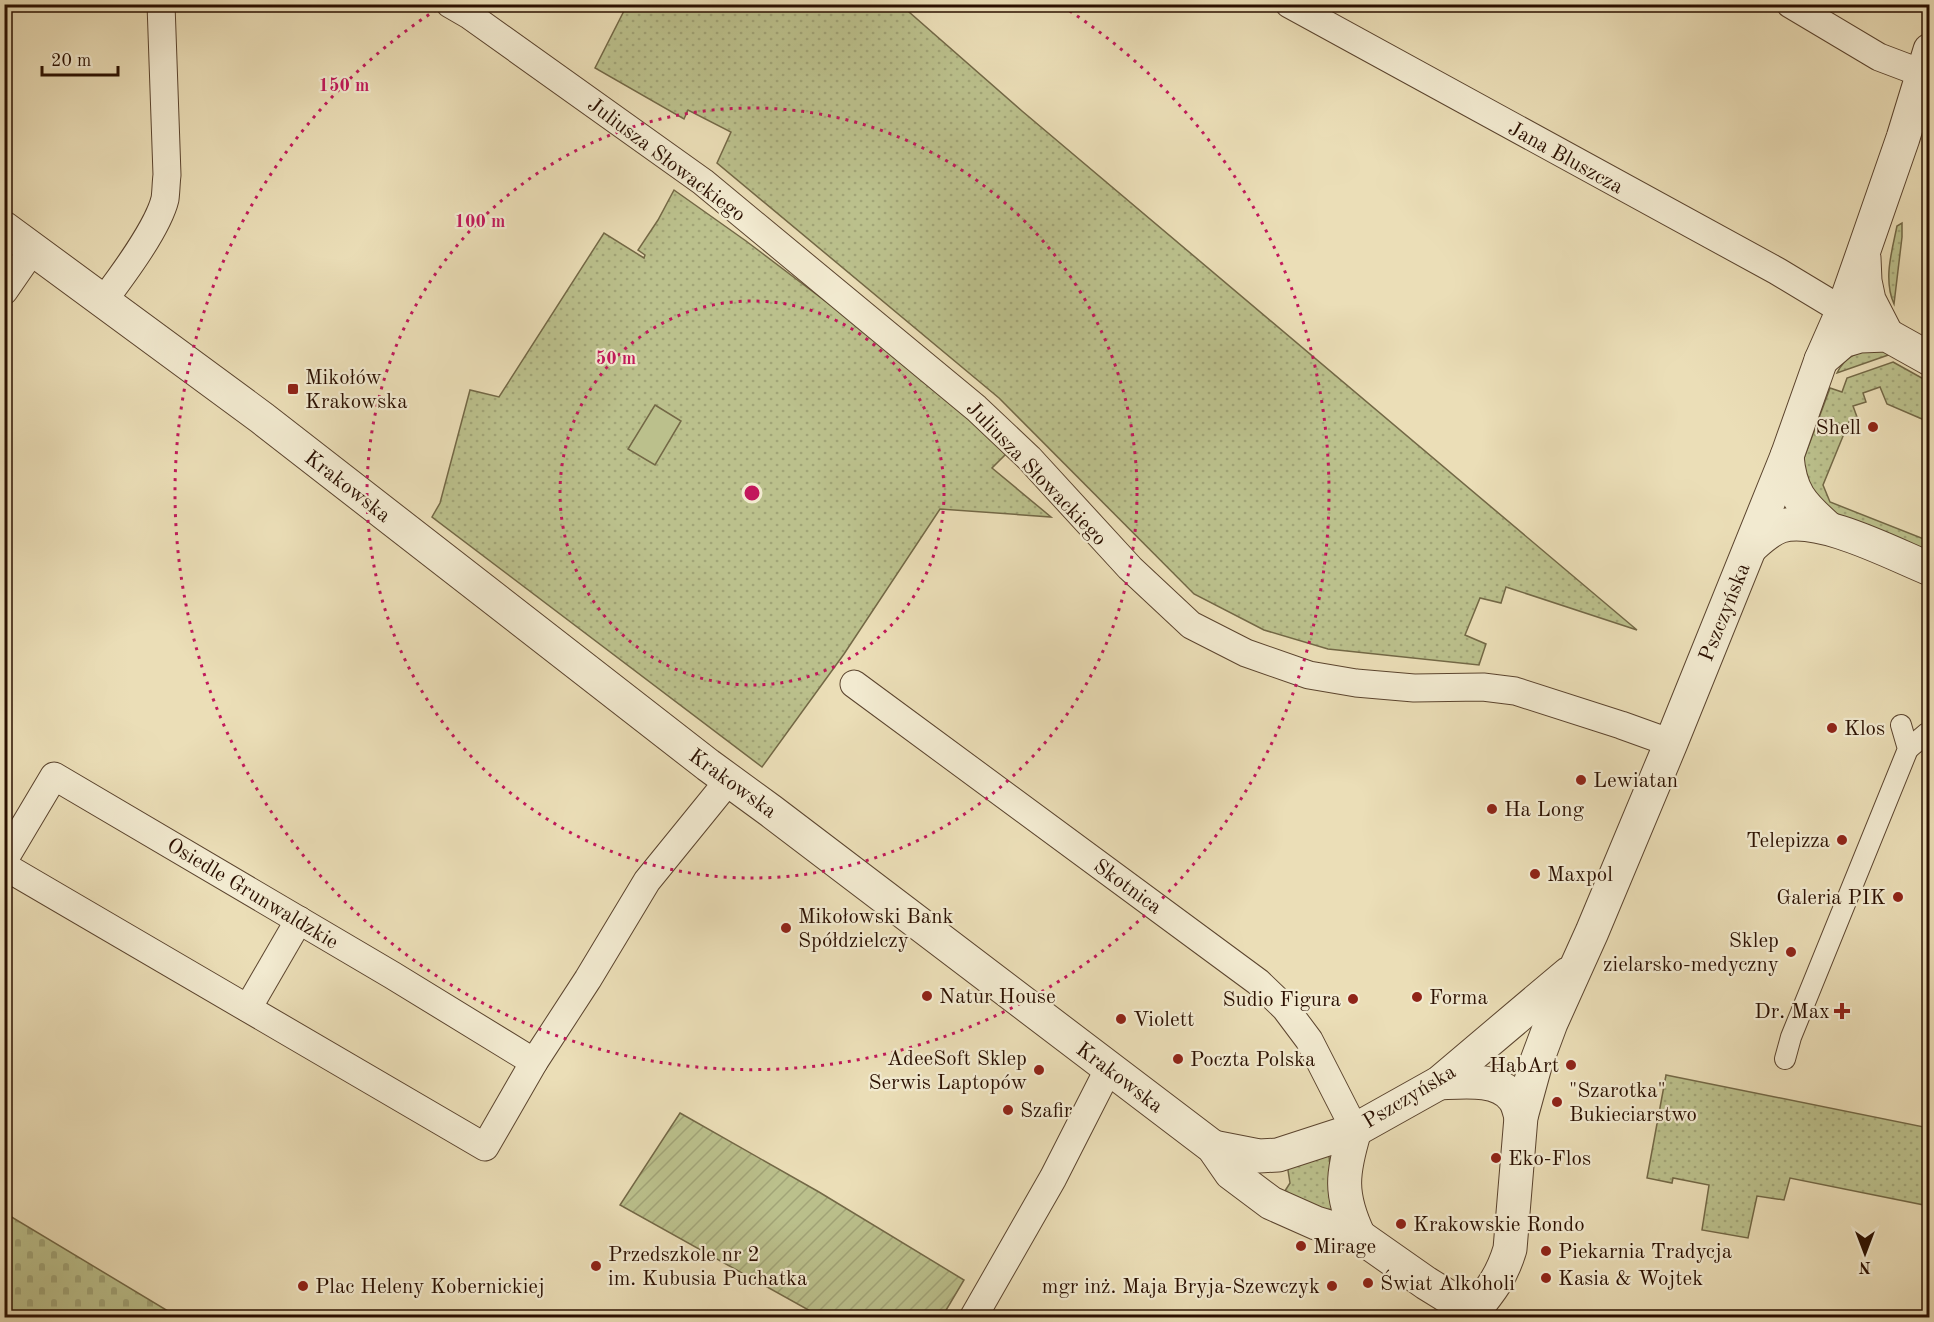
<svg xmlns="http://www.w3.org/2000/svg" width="1934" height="1322" font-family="'Old Standard TT',serif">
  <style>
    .grass { fill: url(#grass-dots); stroke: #736846; stroke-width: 1.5 }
    .cemetery { fill: url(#cemetery-stones); stroke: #736846; stroke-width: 1.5 }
    .park { fill: #bbc08c; stroke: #736846; stroke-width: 1.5 }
    .garden { fill: url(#garden-furrows); stroke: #736846; stroke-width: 1.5 }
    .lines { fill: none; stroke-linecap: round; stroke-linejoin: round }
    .pedestrian-casing { stroke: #5b442e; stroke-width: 22 }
    .minor-casing { stroke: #5b442e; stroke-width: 29 }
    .tertiary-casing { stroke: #5b442e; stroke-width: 35 }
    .pedestrian { stroke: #f2ead0; stroke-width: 20 }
    .minor { stroke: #f2ead0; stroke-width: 27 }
    .tertiary { stroke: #f2ead0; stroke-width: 33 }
    .ring { fill: none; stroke: #c2185b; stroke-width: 3; stroke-dasharray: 3 6 }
    .poi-dot { fill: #8f2418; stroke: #f2ead0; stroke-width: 2 }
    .labels { text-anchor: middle; stroke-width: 4.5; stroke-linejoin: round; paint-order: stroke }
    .street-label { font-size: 21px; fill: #2b1001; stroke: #f2ead0 }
    .poi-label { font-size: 21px; fill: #2b1001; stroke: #f2ead0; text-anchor: start }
    .centre { fill: #c2185b; stroke: #f2ead0; stroke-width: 3 }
    .ring-label { font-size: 18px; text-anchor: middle; font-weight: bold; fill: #c2185b; stroke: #f2ead0; stroke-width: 4.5; stroke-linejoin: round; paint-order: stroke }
  </style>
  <defs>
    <pattern id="grass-dots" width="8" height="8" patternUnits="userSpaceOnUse" patternTransform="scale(1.5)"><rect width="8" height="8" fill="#bbc08c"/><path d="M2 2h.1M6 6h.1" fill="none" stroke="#a1a477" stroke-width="1.8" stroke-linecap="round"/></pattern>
    <pattern id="cemetery-stones" width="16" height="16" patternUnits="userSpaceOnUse" patternTransform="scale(1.5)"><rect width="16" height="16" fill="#bbc08c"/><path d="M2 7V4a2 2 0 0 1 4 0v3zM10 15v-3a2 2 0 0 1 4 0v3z" fill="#a1a477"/></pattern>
    <pattern id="garden-furrows" width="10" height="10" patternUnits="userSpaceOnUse" patternTransform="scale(1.5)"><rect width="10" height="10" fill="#bbc08c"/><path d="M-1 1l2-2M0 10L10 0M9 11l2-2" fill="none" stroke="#a1a477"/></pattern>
  </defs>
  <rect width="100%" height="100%" fill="#ebdeb7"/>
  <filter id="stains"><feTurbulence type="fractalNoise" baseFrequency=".00333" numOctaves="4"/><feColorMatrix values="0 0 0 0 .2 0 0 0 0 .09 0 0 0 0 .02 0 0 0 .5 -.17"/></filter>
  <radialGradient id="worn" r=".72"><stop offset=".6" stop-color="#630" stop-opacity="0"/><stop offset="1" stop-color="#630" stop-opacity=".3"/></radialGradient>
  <!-- grass -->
  <g class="grass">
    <path d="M627 5H901L1022 111 1637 630 1506 587 1501 603 1480 598 1465 635 1486 644 1479 665 1328 649 1264 630 1194 594 999 398 717 163 731 132 688 110 684 119 595 68Z"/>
    <path d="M674 190 746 241 870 335 1008 452 992 468 1051 517 940 509 844 654 762 767 432 517 440 503 470 390 499 397 604 233 644 258 645 255 638 250 658 220Z"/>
    <path d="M1902 223V237L1894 304C1883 279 1892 251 1897 226Z"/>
    <path d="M1876 348 1894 353 1837 373C1845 356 1858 352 1876 348Z"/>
    <path d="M1893 362 1929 382V422L1887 404 1880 387 1863 393 1866 402 1853 406 1857 417 1850 419 1823 485 1830 502 1929 541V552L1828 511 1811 496 1803 461 1830 388 1842 392 1847 378Z"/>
    <path d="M1666 1075 1929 1128V1206L1790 1178 1784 1200 1757 1196 1748 1238 1702 1230 1709 1185 1673 1178 1672 1183 1647 1178Z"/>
    <path d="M1328 1150 1337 1210H1321L1283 1194 1290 1183 1287 1164Z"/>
  </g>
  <!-- cemetery -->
  <path class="cemetery" d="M4 1213H5L178 1317H5Z"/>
  <!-- park -->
  <path class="park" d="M655 405 681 421 655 465 628 449Z"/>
  <!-- garden -->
  <path class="garden" d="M680 1113 819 1192 964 1280 942 1317H821L620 1205Z"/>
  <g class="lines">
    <defs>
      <g id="pedestrian">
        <path d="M1908 749 1927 733H1930"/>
        <path d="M1785 1059 1791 1037 1908 749 1901 725"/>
      </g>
      <g id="minor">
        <path d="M450 4 469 15 703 182 976 408 1029 458 1130 568 1191 625 1246 653 1309 675 1356 683 1414 688 1483 687 1515 691 1621 725 1671 743"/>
        <path d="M1289 4 1777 271 1860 321"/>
        <path d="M1790 4 1879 57 1924 74"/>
        <path d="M4 291 33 249"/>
        <path d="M104 300C122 276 158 228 165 199 166 192 166 183 167 175L161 4"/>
        <path d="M854 684 1258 982 1285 1008 1309 1040 1355 1130"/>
        <path d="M4 860 54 776 392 975 534 1062"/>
        <path d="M4 866 485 1147 534 1062 588 979 647 881 729 780"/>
        <path d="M248 1008 299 920"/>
        <path d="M973 1318 1053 1178 1109 1068"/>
      </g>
      <g id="tertiary">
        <path d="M4 228 262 418 708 765 771 811 1213 1147 1231 1173 1271 1203 1316 1223 1359 1236 1426 1283 1473 1312"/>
        <path d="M1864 258 1865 281 1869 300 1887 335"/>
        <path d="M1821 360 1843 341 1860 336 1887 335 1930 359"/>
        <path d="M1787 456C1790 492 1801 504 1827 527"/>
        <path d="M1751 547C1760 539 1769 530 1781 526 1820 515 1893 554 1930 569"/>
        <path d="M1439 1083C1462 1082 1499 1077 1514 1099 1518 1104 1519 1111 1521 1117"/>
        <path d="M1355 1130C1342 1173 1339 1194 1359 1236"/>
        <path d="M1213 1147 1259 1156 1278 1155 1355 1130 1439 1083 1568 974"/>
        <path d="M1473 1312C1491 1290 1502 1276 1510 1249L1521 1117 1535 1066 1551 1023 1592 932 1671 743 1787 456 1821 360 1843 310 1863 253 1903 138 1930 50"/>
      </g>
    </defs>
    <!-- pedestrian casing -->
    <use href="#pedestrian" class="pedestrian-casing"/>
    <!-- minor casing -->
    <use href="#minor" class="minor-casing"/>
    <!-- tertiary casing -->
    <use href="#tertiary" class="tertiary-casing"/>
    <!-- pedestrian -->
    <use href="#pedestrian" class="pedestrian"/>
    <!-- minor -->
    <use href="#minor" class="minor"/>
    <!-- tertiary -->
    <use href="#tertiary" class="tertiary"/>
  </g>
  <!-- distance rings -->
  <g class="ring">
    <circle cx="752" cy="493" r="192"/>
    <circle cx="752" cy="493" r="385"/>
    <path d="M1062 6A577 577 0 1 1 442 6"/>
  </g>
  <!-- markers -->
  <g class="poi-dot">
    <rect x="287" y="383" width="12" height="12" rx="3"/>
    <circle cx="1873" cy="427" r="6"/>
    <circle cx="1832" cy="728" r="6"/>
    <circle cx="1581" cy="780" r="6"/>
    <circle cx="1492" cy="809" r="6"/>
    <circle cx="1842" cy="840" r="6"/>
    <circle cx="1535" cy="874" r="6"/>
    <circle cx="1898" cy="897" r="6"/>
    <circle cx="786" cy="928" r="6"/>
    <circle cx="1791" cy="952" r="6"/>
    <circle cx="927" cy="996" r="6"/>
    <circle cx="1417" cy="997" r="6"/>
    <circle cx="1353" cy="999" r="6"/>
    <path d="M1839 1002h6v6h6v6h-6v6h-6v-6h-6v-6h6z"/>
    <circle cx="1121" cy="1019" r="6"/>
    <circle cx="1178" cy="1059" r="6"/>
    <circle cx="1571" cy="1065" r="6"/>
    <circle cx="1039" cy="1070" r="6"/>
    <circle cx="1557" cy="1102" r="6"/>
    <circle cx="1008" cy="1110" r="6"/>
    <circle cx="1496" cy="1158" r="6"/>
    <circle cx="1401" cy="1224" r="6"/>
    <circle cx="1301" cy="1246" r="6"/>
    <circle cx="1546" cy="1251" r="6"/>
    <circle cx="596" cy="1266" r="6"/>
    <circle cx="1546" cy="1278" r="6"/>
    <circle cx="1368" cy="1283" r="6"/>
    <circle cx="303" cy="1286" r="6"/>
    <circle cx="1332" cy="1286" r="6"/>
  </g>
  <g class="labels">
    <!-- street labels -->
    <g class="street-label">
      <text transform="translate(1566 157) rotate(29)" y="7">Jana Bluszcza</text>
      <text transform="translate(667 159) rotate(37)" y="7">Juliusza Słowackiego</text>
      <text transform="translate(1037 473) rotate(46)" y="7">Juliusza Słowackiego</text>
      <text transform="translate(348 486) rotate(38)" y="7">Krakowska</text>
      <text transform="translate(1724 612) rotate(-68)" y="7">Pszczyńska</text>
      <text transform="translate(733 783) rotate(36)" y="7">Krakowska</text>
      <text transform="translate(1128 886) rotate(36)" y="7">Skotnica</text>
      <text transform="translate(253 893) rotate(31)" y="7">Osiedle Grunwaldzkie</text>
      <text transform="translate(1120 1077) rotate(37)" y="7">Krakowska</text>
      <text transform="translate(1409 1096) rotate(-31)" y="7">Pszczyńska</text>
    </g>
    <!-- poi labels -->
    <g class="poi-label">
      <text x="305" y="384">Mikołów<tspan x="305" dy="24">Krakowska</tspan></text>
      <text x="1861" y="434" text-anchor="end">Shell</text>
      <text x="1844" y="735">Klos</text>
      <text x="1593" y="787">Lewiatan</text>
      <text x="1504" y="816">Ha Long</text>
      <text x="1830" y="847" text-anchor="end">Telepizza</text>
      <text x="1547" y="881">Maxpol</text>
      <text x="1886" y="904" text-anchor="end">Galeria PIK</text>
      <text x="798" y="923">Mikołowski Bank<tspan x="798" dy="24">Spółdzielczy</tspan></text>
      <text x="1779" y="947" text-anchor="end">Sklep<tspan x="1779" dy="24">zielarsko-medyczny</tspan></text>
      <text x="939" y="1003">Natur House</text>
      <text x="1429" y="1004">Forma</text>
      <text x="1341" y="1006" text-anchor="end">Sudio Figura</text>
      <text x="1830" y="1018" text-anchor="end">Dr. Max</text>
      <text x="1133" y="1026">Violett</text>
      <text x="1027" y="1065" text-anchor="end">AdeeSoft Sklep<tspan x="1027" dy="24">Serwis Laptopów</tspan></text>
      <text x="1190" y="1066">Poczta Polska</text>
      <text x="1559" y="1072" text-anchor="end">HabArt</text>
      <text x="1569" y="1097">"Szarotka"<tspan x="1569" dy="24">Bukieciarstwo</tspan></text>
      <text x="1020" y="1117">Szafir</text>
      <text x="1508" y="1165">Eko-Flos</text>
      <text x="1413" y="1231">Krakowskie Rondo</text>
      <text x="1313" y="1253">Mirage</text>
      <text x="1558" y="1258">Piekarnia Tradycja</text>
      <text x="608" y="1261">Przedszkole nr 2<tspan x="608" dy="24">im. Kubusia Puchatka</tspan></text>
      <text x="1558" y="1285">Kasia &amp; Wojtek</text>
      <text x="1380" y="1290">Świat Alkoholi</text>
      <text x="315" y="1293">Plac Heleny Kobernickiej</text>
      <text x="1320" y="1293" text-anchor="end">mgr inż. Maja Bryja-Szewczyk</text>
    </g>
  </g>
  <circle cx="752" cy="493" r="9" class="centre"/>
  <g class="ring-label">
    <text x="344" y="91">150 m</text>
    <text x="480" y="227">100 m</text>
    <text x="616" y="364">50 m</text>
  </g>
  <!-- margin -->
  <rect width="1934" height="1322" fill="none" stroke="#ebdeb7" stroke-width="24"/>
  <rect x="6" y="6" width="1922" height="1310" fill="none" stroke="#2b1001" stroke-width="3"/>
  <rect x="12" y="12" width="1910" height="1298" fill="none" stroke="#2b1001" stroke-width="1.5"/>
  <!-- north arrow -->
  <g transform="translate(1865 1253) rotate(180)" stroke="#f2ead0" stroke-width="4.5" paint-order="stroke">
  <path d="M0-4.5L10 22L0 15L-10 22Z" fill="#2b1001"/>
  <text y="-9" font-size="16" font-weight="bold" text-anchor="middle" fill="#2b1001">N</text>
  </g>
  <!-- scale -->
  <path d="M42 66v9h76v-9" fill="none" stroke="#2b1001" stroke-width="3"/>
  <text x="51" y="66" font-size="18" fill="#2b1001" stroke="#f2ead0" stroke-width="4.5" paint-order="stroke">20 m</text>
  <rect width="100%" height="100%" filter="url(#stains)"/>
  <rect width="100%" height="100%" fill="url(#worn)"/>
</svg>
